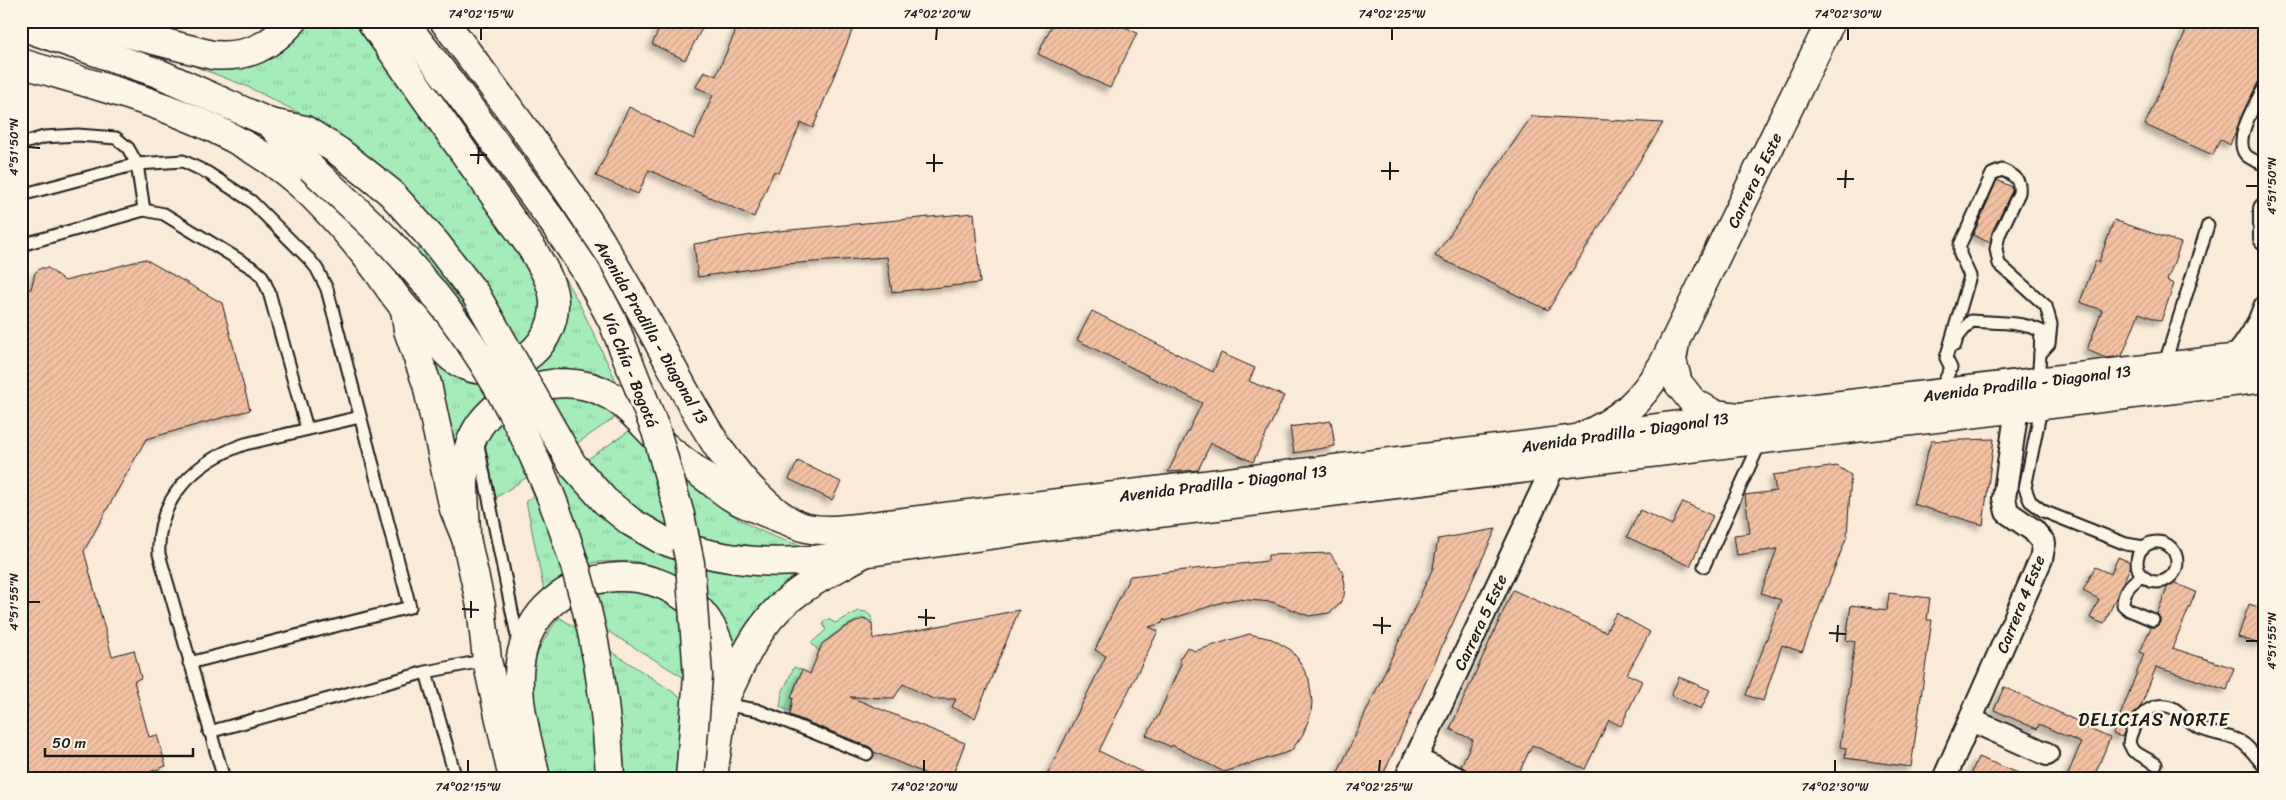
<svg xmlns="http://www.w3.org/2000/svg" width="2286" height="800" font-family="Sriracha,sans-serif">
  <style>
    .grass { fill: url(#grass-tufts); stroke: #60846a }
    .building { fill: url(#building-hatch); stroke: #1c1c1c; filter: url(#shadow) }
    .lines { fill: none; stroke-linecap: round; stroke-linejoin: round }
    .lane-casing { stroke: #1c1c1c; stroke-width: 15 }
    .street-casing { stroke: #1c1c1c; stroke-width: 26 }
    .secondary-casing { stroke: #1c1c1c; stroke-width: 31 }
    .primary-casing { stroke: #1c1c1c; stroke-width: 31 }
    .highway-casing { stroke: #1c1c1c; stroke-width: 31 }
    .lane { stroke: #fcf5e5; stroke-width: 11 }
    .street { stroke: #fcf5e5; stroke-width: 22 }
    .secondary { stroke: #fcf5e5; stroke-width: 28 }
    .primary { stroke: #fcf5e5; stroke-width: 28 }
    .highway { stroke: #fcf5e5; stroke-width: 28 }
    .primary-bridge-casing { stroke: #1c1c1c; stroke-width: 31; stroke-linecap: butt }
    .highway-bridge-casing { stroke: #1c1c1c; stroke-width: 31; stroke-linecap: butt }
    .primary-bridge { stroke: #fcf5e5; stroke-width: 28 }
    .highway-bridge { stroke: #fcf5e5; stroke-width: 28 }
    .ticks { fill: none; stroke: #1c1c1c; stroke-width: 2 }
    .labels { text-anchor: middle; stroke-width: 5; stroke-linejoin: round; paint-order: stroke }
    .street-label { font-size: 16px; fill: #1c1c1c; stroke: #fcf5e5 }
    .neighbourhood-label { font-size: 18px; letter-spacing: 1px; fill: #1c1c1c; stroke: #fcf5e5 }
    .neatline { fill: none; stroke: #1c1c1c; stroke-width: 2 }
    .ticks-label { font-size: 12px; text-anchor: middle; fill: #1c1c1c }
  </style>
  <defs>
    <pattern id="grass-tufts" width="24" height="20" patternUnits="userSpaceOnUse" patternTransform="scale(1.25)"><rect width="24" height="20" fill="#a5ecb9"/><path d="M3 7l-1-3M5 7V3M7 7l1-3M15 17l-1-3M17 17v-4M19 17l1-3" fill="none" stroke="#8dca9e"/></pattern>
    <pattern id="building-hatch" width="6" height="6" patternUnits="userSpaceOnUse" patternTransform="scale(1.25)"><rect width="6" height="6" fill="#f2c1a2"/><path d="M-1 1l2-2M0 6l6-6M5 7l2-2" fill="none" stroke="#cfa58b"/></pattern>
    <filter id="shadow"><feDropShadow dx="-4.5" dy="4.5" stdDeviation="2.5" flood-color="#0004"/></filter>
  </defs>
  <rect width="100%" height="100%" fill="#faebd8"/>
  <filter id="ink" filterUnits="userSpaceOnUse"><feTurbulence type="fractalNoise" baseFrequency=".02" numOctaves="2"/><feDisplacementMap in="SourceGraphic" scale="10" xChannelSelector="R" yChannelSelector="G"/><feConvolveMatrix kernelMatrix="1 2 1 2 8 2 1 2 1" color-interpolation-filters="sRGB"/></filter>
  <g filter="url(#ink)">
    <!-- grass -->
    <g class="grass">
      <path d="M308 21H359L532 270 541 290 544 315 530 344 494 359 432 315 389 264 444 235 356 148 305 116 246 86 191 65 241 70 270 58 285 48Z"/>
      <path d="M557 265 580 305 620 389 596 379 462 431 452 455 429 359 453 375 480 382 534 367Z"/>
      <path d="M569 397 595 403 616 417 493 500C490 486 482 464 483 450 484 427 525 401 545 398 553 396 561 397 569 397Z"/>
      <path d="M629 431C677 472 733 528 796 544 812 548 833 544 850 544 823 559 795 573 772 595 757 608 747 627 735 644L727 642 679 578 654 566 633 561 596 562 575 569 544 591 526 501Z"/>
      <path d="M641 589 673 605 688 622 704 690 565 605 587 591Z"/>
      <path d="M859 611 866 612 871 616 872 624C859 611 834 635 822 644L826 646 819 651 811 643 826 630 823 624 825 620H830L835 623Z"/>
      <path d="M559 617 711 717 706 779H550C543 750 525 696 532 668 537 649 548 633 559 617Z"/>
      <path d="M794 667 802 670 791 697 793 698 791 712 780 707 782 693Z"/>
    </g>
    <!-- building -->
    <g class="building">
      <path d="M663 21H706L685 60 652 44Z"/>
      <path d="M740 21H856L813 128 801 123 779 173 774 171 754 217 649 170 638 194 596 176 629 107 694 139 713 95 696 87 704 71 716 76Z"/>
      <path d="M1054 21H1113L1137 33 1110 88 1038 54Z"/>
      <path d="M2190 21H2265V69L2245 108 2230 145 2220 139 2213 155 2145 125Z"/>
      <path d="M1532 116 1663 123 1548 310 1435 256Z"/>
      <path d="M1997 180 2012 187V191L1992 232 1990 243 1973 235Z"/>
      <path d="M974 213 980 283 892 292 887 257 785 264 698 277 694 244 779 231Z"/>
      <path d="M2114 220 2181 243 2167 281 2174 284 2161 321 2139 313 2122 356 2106 358 2087 350 2102 310 2080 302 2096 260 2099 262Z"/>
      <path d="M145 259 222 303 250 410 146 439 84 551 112 656 134 650 141 678 134 681 142 711 149 737 157 735 166 766 144 774 145 779H21V710L28 708 21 685V410L27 399 21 396V291L31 289 35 273 41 268H48L65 281Z"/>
      <path d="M1092 311 1213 372 1221 353 1255 368 1249 381 1284 396 1253 462 1211 443 1198 470 1168 472 1202 403 1077 340Z"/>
      <path d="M1331 421 1335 446 1294 453 1290 427Z"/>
      <path d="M1994 439 1983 525 1913 504 1931 441Z"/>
      <path d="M798 461 841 482 832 500 789 479Z"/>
      <path d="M1837 466 1851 475 1847 536 1802 652 1782 645 1763 701 1746 695 1781 600 1761 593 1777 549 1737 555 1734 535 1750 533 1745 495 1776 491 1773 475Z"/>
      <path d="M1683 502 1713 516 1690 566 1627 537 1640 510 1672 525Z"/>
      <path d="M1496 529 1381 779H1335L1433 568 1438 539Z"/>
      <path d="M1330 553 1343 573 1345 585 1344 596 1338 606 1329 613 1309 616 1272 602 1237 599 1226 601 1165 621 1164 619 1162 623 1149 627 1158 631 1099 751 1156 779H1045L1106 656 1095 650 1130 576 1268 561V555Z"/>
      <path d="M2118 557 2132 563 2104 624 2090 618 2099 599 2083 591 2095 567 2111 574Z"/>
      <path d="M2170 581 2196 592 2172 648 2234 668 2227 690 2156 667 2141 706 2131 717 2122 737 2113 734 2144 654 2140 652 2151 627 2157 626 2160 622V619L2157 614Z"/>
      <path d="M1513 590 1606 632 1616 613 1650 632 1627 674 1642 681 1621 726 1609 720 1585 769 1532 745 1516 779H1471L1468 771 1461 766 1473 740 1450 729Z"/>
      <path d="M1889 593 1930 598 1927 620H1932L1911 767 1845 758 1846 748 1840 747 1855 642 1846 640 1851 605 1887 610Z"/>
      <path d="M2249 604 2265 609V630L2260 644 2238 637Z"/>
      <path d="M1019 610 975 718 952 707 956 699H933L903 684 894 698 850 697 965 743 951 779H938L874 752 870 747 790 715 793 698H791L802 670 810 674 822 644 844 628 862 619 868 620 872 624 873 639Z"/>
      <path d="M1249 634 1272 639 1291 650 1298 659 1309 679 1312 702 1311 713 1303 734 1291 751 1224 772 1172 745 1171 747 1146 735 1158 716 1181 664 1179 660 1187 647 1195 651Z"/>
      <path d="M1679 677 1710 690 1701 709 1671 695Z"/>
      <path d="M2004 687 2077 721 2076 723 2110 738 2093 779H2066L2081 743 2039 724 2037 729 1994 710Z"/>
      <path d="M1978 757 2031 778V779H1969Z"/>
    </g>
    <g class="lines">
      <defs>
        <g id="lane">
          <path d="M2265 86C2257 101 2231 141 2247 156 2252 160 2259 162 2265 165"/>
          <path d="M21 144 44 137 78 135 116 138 128 148 137 164 144 210"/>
          <path d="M21 195 137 164 183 161 208 173 251 201 310 260 317 269 327 289 410 607 189 663"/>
          <path d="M21 245 144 210 164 214 254 269 262 276 269 292 307 429"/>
          <path d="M1955 345 1957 338 1971 321C1993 323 2021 321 2041 331L2040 354"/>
          <path d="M2164 366 2208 225"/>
          <path d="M1939 392 1951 368 1946 358 1970 276 1960 254V245L1992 174 2002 170C2014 175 2021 179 2019 193L1999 235 1996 249 1999 264 2046 306 2051 324 2049 344 2040 354 2038 382"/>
          <path d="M2042 404 2025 488 2030 501 2043 511 2126 544 2144 547"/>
          <path d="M478 445 517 636V647"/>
          <circle cx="2157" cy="562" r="20"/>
          <path d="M1704 566 1761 441"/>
          <path d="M2142 576C2131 583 2123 591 2123 605L2129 610 2153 620"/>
          <path d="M426 672 456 779"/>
          <path d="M722 704 757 710 867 754"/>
          <path d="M209 732 426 672 487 660"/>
          <path d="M2156 764 2133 751 2129 743C2131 724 2150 697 2173 708 2182 713 2188 722 2197 727 2212 735 2233 735 2244 744 2252 750 2258 760 2265 767"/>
          <path d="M224 779 159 554C156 498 196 461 245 444L360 417"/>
        </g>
        <g id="street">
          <path d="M2265 209V238"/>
          <path d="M2234 359C2248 343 2258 328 2265 307"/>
          <path d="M1971 720 2047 754"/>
          <path d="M1415 759 1458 779"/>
          <path d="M1406 779 1554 465"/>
          <path d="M1944 779 2041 559 2044 543 2033 530 2007 512 2004 498 2017 408"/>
        </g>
        <g id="secondary">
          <path d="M1675 343 1672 360 1678 383 1693 402 1714 414 1738 417"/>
          <path d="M1581 437C1621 420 1641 401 1664 363L1831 21"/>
        </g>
        <g id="primary">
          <path d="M444 21C497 93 553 164 600 240 616 268 633 296 649 325 686 391 724 481 791 522 815 537 861 527 888 524L1577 439 1738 417 2265 355"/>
          <path d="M270 123 305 130 338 151"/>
          <path d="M666 541C715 560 762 565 813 560L1045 527 2265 378"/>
        </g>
        <g id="highway">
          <path d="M70 21 99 26 212 55C248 58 269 47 293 21"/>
          <path d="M403 21 460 95 553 222"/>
          <path d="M21 26 158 73 270 123 311 168"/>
          <path d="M21 63C123 94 235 119 313 196 336 219 358 245 377 270 386 283 394 296 404 307 409 314 417 318 424 324 440 340 442 356 466 366 507 382 553 349 554 306 555 286 543 268 533 250L371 21"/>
          <path d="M405 309 408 330 427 384 454 509 466 538 481 606 487 660 513 779"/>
          <path d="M466 538C466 511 461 482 467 455 479 395 557 365 609 395 631 407 646 429 665 446 679 458 694 469 709 480 718 487 727 495 737 500 755 509 774 516 793 523"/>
          <path d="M725 698C737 674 747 648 763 627 788 591 828 574 864 553"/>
          <path d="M536 779C528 739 512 693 522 652 546 556 686 551 719 644 731 680 717 740 713 779"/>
        </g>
      </defs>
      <!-- lane casing -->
      <use href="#lane" class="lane-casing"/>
      <!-- street casing -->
      <use href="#street" class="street-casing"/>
      <!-- secondary casing -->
      <use href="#secondary" class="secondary-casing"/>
      <!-- primary casing -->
      <use href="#primary" class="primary-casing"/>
      <!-- highway casing -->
      <use href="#highway" class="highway-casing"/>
      <!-- lane -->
      <use href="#lane" class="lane"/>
      <!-- street -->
      <use href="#street" class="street"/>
      <!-- secondary -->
      <use href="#secondary" class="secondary"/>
      <!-- primary -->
      <use href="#primary" class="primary"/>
      <!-- highway -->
      <use href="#highway" class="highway"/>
      <defs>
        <path id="primary-bridge" d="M338 151 390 192 435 242 476 295 572 464 605 501 631 522 662 540"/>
        <g id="highway-bridge">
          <path d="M311 168C338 193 365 217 391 244 527 387 603 582 610 779"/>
          <path d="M553 222 586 271 613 322 656 431 680 515 690 563 698 676 690 779"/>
        </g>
      </defs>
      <!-- primary-bridge casing -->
      <use href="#primary-bridge" class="primary-bridge-casing"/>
      <!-- highway-bridge casing -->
      <use href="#highway-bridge" class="highway-bridge-casing"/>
      <!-- primary-bridge -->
      <use href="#primary-bridge" class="primary-bridge"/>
      <!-- highway-bridge -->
      <use href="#highway-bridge" class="highway-bridge"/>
    </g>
  </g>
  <!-- ticks -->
  <path class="ticks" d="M481 40V28M936 40 937 28M1392 40V28M1848 40V28M28 147 40 148M470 155H487M926 163H943M478 164 479 147M1381 171H1399M934 172V154M1837 179H1854M1390 180V162M2246 186H2258M1845 188 1846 170M28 602H40M462 609 479 610M918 617 935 618M471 618V601M1373 625 1391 626M926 626V609M1829 633 1846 634M1382 634V617M2246 641H2258M1837 642 1838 625M468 772V760M924 772V760M1379 772 1380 760M1835 772V760"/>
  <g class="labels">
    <!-- street labels -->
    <g class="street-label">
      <text transform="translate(1754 180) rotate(-64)" y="6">Carrera 5 Este</text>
      <text transform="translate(652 332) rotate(60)" y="6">Avenida Pradilla - Diagonal 13</text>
      <text transform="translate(631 370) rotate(68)" y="6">Vía Chía - Bogotá</text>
      <text transform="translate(2027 383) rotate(-7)" y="6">Avenida Pradilla - Diagonal 13</text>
      <text transform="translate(1625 432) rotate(-8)" y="6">Avenida Pradilla - Diagonal 13</text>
      <text transform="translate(1223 483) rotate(-7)" y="6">Avenida Pradilla - Diagonal 13</text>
      <text transform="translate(2020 604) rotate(-68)" y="6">Carrera 4 Este</text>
      <text transform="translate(1480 622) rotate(-65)" y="6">Carrera 5 Este</text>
    </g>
    <!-- neighbourhood labels -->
    <g class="neighbourhood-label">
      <text x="2154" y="726">DELICIAS NORTE</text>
    </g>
  </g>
  <!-- margin -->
  <rect width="2286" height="800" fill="none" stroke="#fcf5e5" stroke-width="55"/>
  <!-- scale -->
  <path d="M45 748v8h148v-8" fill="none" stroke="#1c1c1c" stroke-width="2.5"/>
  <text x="52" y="748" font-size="15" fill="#1c1c1c" stroke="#fcf5e5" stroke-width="4" paint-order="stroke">50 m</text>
  <rect x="28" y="28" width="2230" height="744" class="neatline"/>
  <g class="ticks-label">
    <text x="481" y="18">74°02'15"W</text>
    <text x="937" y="18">74°02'20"W</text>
    <text x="1392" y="18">74°02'25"W</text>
    <text x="1848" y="18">74°02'30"W</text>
    <text transform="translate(14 147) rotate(-90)" y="4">4°51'50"N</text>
    <text transform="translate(2272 186) rotate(-90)" y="4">4°51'50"N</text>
    <text transform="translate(14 602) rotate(-90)" y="4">4°51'55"N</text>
    <text transform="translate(2272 641) rotate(-90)" y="4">4°51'55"N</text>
    <text x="468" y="791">74°02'15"W</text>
    <text x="924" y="791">74°02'20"W</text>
    <text x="1379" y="791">74°02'25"W</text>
    <text x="1835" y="791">74°02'30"W</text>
  </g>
</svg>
